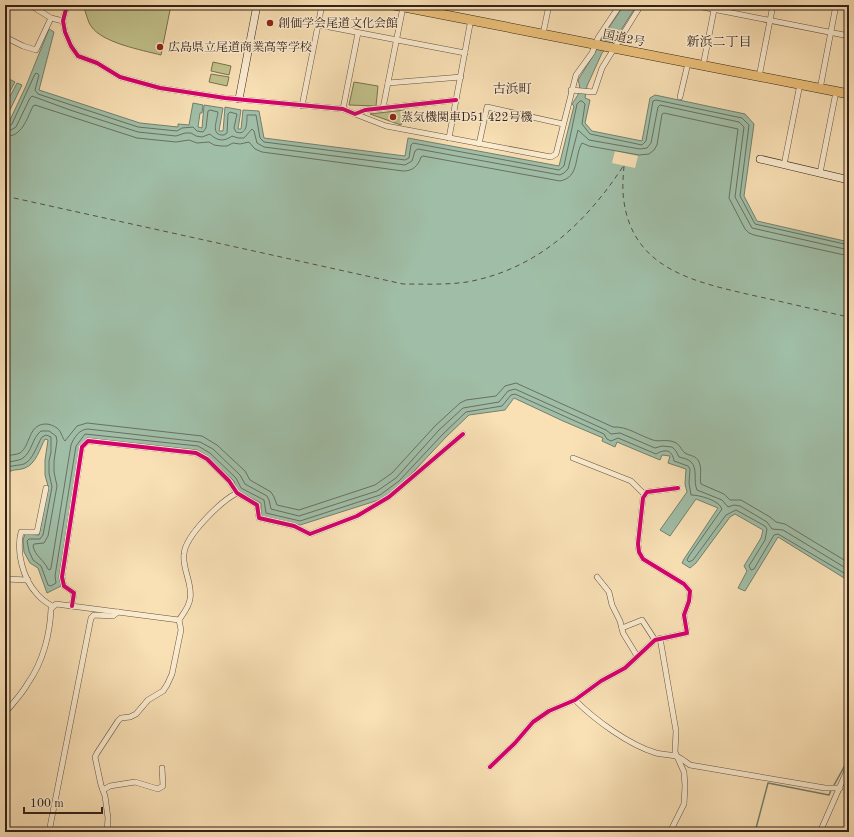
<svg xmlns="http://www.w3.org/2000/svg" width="854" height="837" font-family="'Old Standard TT','Noto Serif JP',serif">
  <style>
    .green { fill: #c1c18b; stroke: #7a7152 }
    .water { fill: #a0bea7; stroke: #747f6e }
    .pier { fill: #f9e0b5 }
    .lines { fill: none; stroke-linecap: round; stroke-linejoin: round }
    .shore { stroke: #6a7060; stroke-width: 1 }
    .stream { stroke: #747f6e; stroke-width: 1.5 }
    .ferry { stroke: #545044; stroke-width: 1; stroke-dasharray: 5 4; stroke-linecap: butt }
    .street-casing { stroke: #645140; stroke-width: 6 }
    .secondary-casing { stroke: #332119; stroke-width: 8 }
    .highway-casing { stroke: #332119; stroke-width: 10 }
    .street { stroke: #fbebcf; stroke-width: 5 }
    .secondary { stroke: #fbebcf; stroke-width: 7 }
    .highway { stroke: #ecc07a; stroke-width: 9 }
    .cycleway-casing { stroke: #fbebcf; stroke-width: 6 }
    .cycleway { stroke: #d6006c; stroke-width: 4 }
    .poi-dot { fill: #8f2418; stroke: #fbebcf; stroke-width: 1.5 }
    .labels { text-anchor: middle; stroke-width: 3; stroke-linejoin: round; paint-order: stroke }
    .poi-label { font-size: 12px; fill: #332119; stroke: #fbebcf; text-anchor: start }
    .street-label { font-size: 12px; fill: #332119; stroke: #fbebcf }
    .neighbourhood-label { font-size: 13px; fill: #332119; stroke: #fbebcf }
  </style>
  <rect width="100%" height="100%" fill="#f9e0b5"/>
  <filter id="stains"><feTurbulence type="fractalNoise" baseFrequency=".005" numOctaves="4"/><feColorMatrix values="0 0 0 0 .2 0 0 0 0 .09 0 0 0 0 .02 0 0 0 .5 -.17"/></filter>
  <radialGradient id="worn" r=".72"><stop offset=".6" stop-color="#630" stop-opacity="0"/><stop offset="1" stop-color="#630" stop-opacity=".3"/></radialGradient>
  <!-- green -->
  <g class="green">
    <path d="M87 5H171L161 55C142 50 102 43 91 26 88 22 87 16 85 11Z"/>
    <path d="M213 62 231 66 229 75 211 71Z"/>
    <path d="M211 74 229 77 227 86 209 82Z"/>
    <path d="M354 82 378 86 376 106 349 105Z"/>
    <path d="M405 110 401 125 370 114Z"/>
  </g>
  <!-- water -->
  <g class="water">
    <path d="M624 5H637L614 41 602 53 587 86 585 98 590 100 585 123 592 131 642 141 650 98 655 95 745 114 754 124 744 196 757 221 849 242V581L778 537 745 591 738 588 747 571 744 566 761 538 763 530 735 514 730 517 696 563 690 568 682 563 684 559 718 508 696 499 670 536 660 530 687 492 685 484 686 469 668 463 670 456 662 455 660 460 617 442 615 447 602 441 603 438 563 421 514 398 505 410 469 415 446 437 402 484 382 499 300 525 261 516V503L237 491 234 481 207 456 197 450 87 438 80 447 59 577 61 586 47 593 38 568 30 563 24 552 23 540 25 534 39 535 48 486 45 475V460L48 440 45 439C40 448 36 464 25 468 17 471 12 468 5 475V121L9 122 26 86 49 29 54 32 39 90 140 123 178 127V124L189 125 193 103 203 105 202 113H200L198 127 202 128 204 105 223 108 219 131H223L225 107 241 110 238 129H241L243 110 259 111 264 138 405 156 408 138 559 166 574 106 572 104C578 95 582 91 578 80L596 51 602 38Z"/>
    <path d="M5 77 15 82 5 100Z"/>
    <path d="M17 83 22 85 6 118 5 117V106Z"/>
  </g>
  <!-- pier -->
  <path class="pier" d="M615 151 638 156 635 168 612 163Z"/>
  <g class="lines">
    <!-- shore -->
    <g class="shore">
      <path d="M5 125 9 126 12 124 35 74 37 73 39 75 35 90 38 94 138 127 177 131 182 128 193 127 197 131 203 132 206 128 208 111 210 110 218 112C217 121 210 136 224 135L227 133 228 114 230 112 237 114 234 128 236 132C247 136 247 123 247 115H256L260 138 264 142 405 160 409 158 411 145 413 143 559 170 564 166 577 104 580 101H582L585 104 582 124 590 134 642 145 646 141 653 101 656 100 742 118 749 125 740 196 755 224 849 245"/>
      <path d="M5 130H11L16 127 30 98 32 96 70 110 138 132 176 136 185 133H191L196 136 202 137 210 134C217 141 224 142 232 136L238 138H244L252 129 254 131 257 143 264 147 405 165 412 161 415 151 418 149 560 175 564 173 568 169 578 130 589 140 640 149 647 148 651 143 658 107 660 105 739 122 744 127 735 197 752 228 849 250"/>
      <path d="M5 136C22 138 27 118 33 106L35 105 137 138 176 142 189 140 197 143 209 142 214 145 221 146H227L233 143 240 144 249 142 255 149 262 152 403 171C413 171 418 166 421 157L423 156 560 181C580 177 574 156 582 143L589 146 639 155 649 154 654 150 657 145 662 114 664 113 738 129 729 198 745 229 749 233 754 235 849 256"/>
      <path d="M5 456C9 455 16 455 20 453 31 445 28 424 46 424 50 424 54 426 57 428 62 432 62 438 65 441L77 426 87 423 202 436 217 445 245 471 250 480 271 492 274 497 277 505 299 510 375 485 392 473 435 426 460 403 466 400 496 396 505 386 516 383 613 427C627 426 640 436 653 440 659 442 666 439 674 442 680 444 681 450 685 453 690 456 694 455 698 460 703 468 699 477 701 484L724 494 730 500H741L770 517 776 522 785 524 849 563"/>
      <path d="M5 463C11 461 19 461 23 458 32 452 32 438 41 431H49L56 436 57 441 54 461V472L57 486 48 536 44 543 34 544 33 546C35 556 44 560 48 569L50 570 51 568 71 445C74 437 80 429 88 429L200 442 213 449 240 475 245 484 267 496 269 500 271 509 299 516 377 491 396 478 439 430 463 408 499 402 508 391 515 389 606 430 611 434 620 433 655 448 662 446 672 447 676 451 679 457C683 458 688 459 691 462 698 468 693 481 697 490L722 500 728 507 734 505 740 506 767 522 772 529 783 530 849 570"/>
      <path d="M5 469C10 465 17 466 24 464 33 460 37 445 42 437L46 435 51 437V452L49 461V473L52 487 43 535 40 539H29L27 541 29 551 33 560 41 566 48 585 51 586 56 583 55 576 76 446 85 434 198 446 210 453 236 478 241 488 264 500 266 513 300 521 380 495 399 481 443 434 466 412 502 406 511 395 515 394 604 434 607 439 611 441 618 438 656 454C665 449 672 449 674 461L688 466 690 469 689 483 691 495C699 495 719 500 722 509L689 556 687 560 689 562 693 560 726 515 736 510 765 526 767 529 765 540 749 566 751 570 754 569 774 535 778 534 849 576"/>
    </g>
    <!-- stream -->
    <g class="stream">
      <path d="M833 787 849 758"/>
      <path d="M755 832 768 783 829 795 831 790"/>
    </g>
    <!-- ferry -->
    <g class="ferry">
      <path d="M624 166C623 178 622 190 624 202 634 270 696 282 751 295 784 302 816 310 849 317"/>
      <path d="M5 196 403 284C424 284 446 285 467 282 538 269 586 223 624 165"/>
    </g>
    <defs>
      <g id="street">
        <path d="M30 5 51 18 63 21"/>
        <path d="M67 5 63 21 65 32 71 46 78 56 97 63 120 77 160 88 225 98 343 109 355 114 365 110 456 100"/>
        <path d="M692 5 849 36"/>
        <path d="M319 25 465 53"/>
        <path d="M543 34 549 5"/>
        <path d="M5 37 23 46 36 50 51 18"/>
        <path d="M703 66 714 10"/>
        <path d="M759 77 773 5"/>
        <path d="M388 83 461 77"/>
        <path d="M820 89 836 5"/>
        <path d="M571 90 594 92 602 68 641 5"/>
        <path d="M680 97 688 63"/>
        <path d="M302 106 322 5"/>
        <path d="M383 108 403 7"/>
        <path d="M343 109 358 33"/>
        <path d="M355 114 386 126 551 157 556 154 576 75 592 53 598 38 620 5"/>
        <path d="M449 138 471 19"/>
        <path d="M479 144 487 107 563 124"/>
        <path d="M784 165 800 84"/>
        <path d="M820 173 836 92"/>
        <path d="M573 458 631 481 645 495"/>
        <path d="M46 488 37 532H21C16 552 23 579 37 594 41 599 47 603 52 606"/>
        <path d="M597 577 609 592 612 605 620 621 623 633 637 656"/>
        <path d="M5 579 28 580"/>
        <path d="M72 606 74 593 64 586 62 577 82 447 88 441 196 453 207 459 229 481 237 493 257 505 259 518 294 526 310 534 357 516 389 497 463 434"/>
        <path d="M622 628 642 620 655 640"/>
        <path d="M660 638 676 731 675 752 684 772 685 786 684 804 670 832"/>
        <path d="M575 700C595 720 629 745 656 753 663 755 671 754 678 757 682 759 686 762 690 765L825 788H840"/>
        <path d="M5 713C13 703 22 694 28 683 43 662 50 634 51 609L56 604 179 620C183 614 189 607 190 599 193 584 182 569 184 554 185 536 221 501 237 493"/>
        <path d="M490 767 515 743 533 722 549 711 575 700 601 681 625 668 655 640 687 633 684 615 689 601 690 591 684 584 643 559 639 552 638 544 643 498 647 492 678 488"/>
        <path d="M103 790 110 786 135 782 158 789 163 786 162 768"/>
        <path d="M49 832 91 618 94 615 113 616 118 612"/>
        <path d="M107 832 108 818 105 796 101 785 95 757 97 753 118 721 121 718 130 717 136 714 148 700 163 691 167 685 172 674 181 630 179 620"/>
        <path d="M820 832 849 766"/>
      </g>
      <g id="secondary">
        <path d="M239 99 257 5"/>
        <path d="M760 159 849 180"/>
      </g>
      <path id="highway" d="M394 5 849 94"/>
    </defs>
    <!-- street casing -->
    <use href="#street" class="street-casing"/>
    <!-- secondary casing -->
    <use href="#secondary" class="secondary-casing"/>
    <!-- highway casing -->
    <use href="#highway" class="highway-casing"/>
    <!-- street -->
    <use href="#street" class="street"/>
    <!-- secondary -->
    <use href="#secondary" class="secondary"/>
    <!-- highway -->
    <use href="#highway" class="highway"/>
    <defs>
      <g id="cycleway">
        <path d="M67 5 63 21 65 32 71 46 78 56 97 63 120 77 160 88 225 98 343 109 355 114 365 110 456 100"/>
        <path d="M72 606 74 593 64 586 62 577 82 447 88 441 196 453 207 459 229 481 237 493 257 505 259 518 294 526 310 534 357 516 389 497 463 434"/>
        <path d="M490 767 515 743 533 722 549 711 575 700 601 681 625 668 655 640 687 633 684 615 689 601 690 591 684 584 643 559 639 552 638 544 643 498 647 492 678 488"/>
      </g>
    </defs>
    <!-- cycleway casing -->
    <use href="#cycleway" class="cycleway-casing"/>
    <!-- cycleway -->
    <use href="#cycleway" class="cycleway"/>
  </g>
  <!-- markers -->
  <g class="poi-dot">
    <circle cx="270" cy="23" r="4"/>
    <circle cx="160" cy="47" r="4"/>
    <circle cx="393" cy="117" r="4"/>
  </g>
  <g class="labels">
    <!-- poi labels -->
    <g class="poi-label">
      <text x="278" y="27">創価学会尾道文化会館</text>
      <text x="168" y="51">広島県立尾道商業高等学校</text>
      <text x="401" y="121">蒸気機関車D51 422号機</text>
    </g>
    <!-- street labels -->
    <g class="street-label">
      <text transform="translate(624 38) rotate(11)" y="4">国道2号</text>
    </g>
    <!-- neighbourhood labels -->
    <g class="neighbourhood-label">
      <text x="719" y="46">新浜二丁目</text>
      <text x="512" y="93">古浜町</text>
    </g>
  </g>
  <!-- margin -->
  <rect width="854" height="837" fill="none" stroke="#f9e0b5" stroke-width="20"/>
  <rect x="6" y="6" width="842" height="825" fill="none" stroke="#332119" stroke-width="2"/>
  <rect x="10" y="10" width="834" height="817" fill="none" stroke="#332119"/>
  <!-- scale -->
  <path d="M24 807v6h78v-6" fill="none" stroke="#332119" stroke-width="2"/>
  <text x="30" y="807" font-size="12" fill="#332119" stroke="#fbebcf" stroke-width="3" paint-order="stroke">100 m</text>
  <rect width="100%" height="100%" filter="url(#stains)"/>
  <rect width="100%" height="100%" fill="url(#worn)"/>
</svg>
